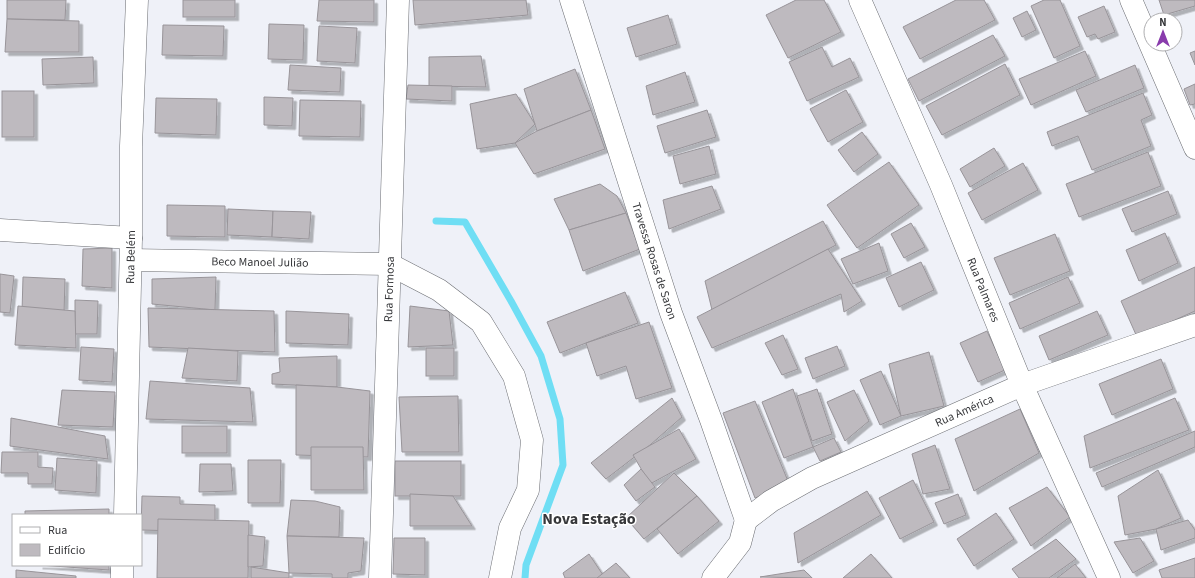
<svg xmlns="http://www.w3.org/2000/svg" width="1195" height="578" font-family="'Source Sans 3',sans-serif">
  <style>
    .lines { fill: none; stroke-linecap: round; stroke-linejoin: round }
    .stream { stroke: #6fdef4; stroke-width: 7 }
    .building { fill: #bebabf; stroke: #989499; filter: url(#shadow) }
    .street-casing { stroke: #6b6d72; stroke-width: 23 }
    .street { stroke: #fff; stroke-width: 22 }
    .labels { text-anchor: middle; stroke-width: 3; stroke-linejoin: round; paint-order: stroke }
    .street-label { font-size: 12px; fill: #37383b; stroke: #fff }
    .district-label { font-size: 16px; font-weight: bold; fill: #37383b; stroke: #fff }
  </style>
  <defs>
    <filter id="shadow"><feDropShadow dx="3.5" dy="3.5" stdDeviation="0" flood-color="#0004"/></filter>
  </defs>
  <rect width="100%" height="100%" fill="#eff1f8"/>
  <g class="lines">
    <!-- stream -->
    <path class="stream" d="M436 221 465 222 511 301 541 356 560 419 563 465 526 565 525 578"/>
  </g>
  <!-- building -->
  <g class="building">
    <path d="M7 0H66L65 20 7 19Z"/>
    <rect x="183" y="0" width="52" height="17"/>
    <path d="M319 0H374V22L317 21Z"/>
    <path d="M413 0H526L528 15 415 25Z"/>
    <path d="M796 0H824L841 32 788 58 766 15Z"/>
    <path d="M956 0H984L995 20 920 59 903 27Z"/>
    <path d="M1044 0H1060L1080 46 1054 58 1031 6Z"/>
    <path d="M1159 0H1195V6L1164 15Z"/>
    <path d="M1104 6 1115 32 1098 39 1095 34 1087 37 1078 17Z"/>
    <path d="M1027 11 1036 30 1022 37 1013 18Z"/>
    <path d="M668 15 677 44 636 57 627 28Z"/>
    <path d="M7 19 79 21V52H5Z"/>
    <path d="M269 24 304 25 303 60 268 59Z"/>
    <path d="M163 25 224 26 223 56 162 55Z"/>
    <path d="M319 26 357 28 355 63 317 61Z"/>
    <path d="M993 35 1005 56 919 101 908 79Z"/>
    <path d="M822 47 832 67 850 58 859 77 807 101 789 62Z"/>
    <path d="M1085 51 1096 76 1031 105 1019 79Z"/>
    <path d="M1195 51V65L1190 53Z"/>
    <path d="M481 56 486 87 429 86V57Z"/>
    <path d="M93 57 94 83 43 85 42 59Z"/>
    <path d="M1005 64 1020 95 942 135 926 106Z"/>
    <path d="M290 65 341 68 340 92 288 90Z"/>
    <path d="M1135 65 1144 88 1086 112 1076 90Z"/>
    <path d="M575 69 591 110 537 131 524 89Z"/>
    <path d="M685 72 695 102 653 115 646 86Z"/>
    <path d="M1195 84V104L1190 105 1184 89Z"/>
    <path d="M408 85 452 86V101L406 99Z"/>
    <path d="M846 90 863 122 828 142 810 109Z"/>
    <rect x="2" y="91" width="32" height="46"/>
    <path d="M1143 93 1152 115 1141 120 1151 146 1092 170 1078 136 1052 146 1047 132Z"/>
    <path d="M516 94 535 124 515 143 477 149 470 104Z"/>
    <path d="M264 97 293 98 292 126 264 125Z"/>
    <path d="M156 98 217 99 216 135 155 133Z"/>
    <path d="M300 100 361 101 360 137 299 136Z"/>
    <path d="M591 110 605 149 534 174 515 143 537 131Z"/>
    <path d="M707 110 716 137 665 153 657 126Z"/>
    <path d="M862 132 878 154 854 172 838 150Z"/>
    <path d="M709 146 716 174 680 184 673 156Z"/>
    <path d="M994 148 1005 166 970 187 960 169Z"/>
    <path d="M1148 152 1161 186 1079 217 1066 184Z"/>
    <path d="M889 162 919 205 857 248 827 205Z"/>
    <path d="M1023 163 1038 190 982 220 968 193Z"/>
    <path d="M600 184 617 196 626 213 569 230 554 199Z"/>
    <path d="M712 186 721 209 669 229 663 200Z"/>
    <path d="M1168 191 1177 214 1132 232 1122 209Z"/>
    <path d="M167 205 225 206V237L167 236Z"/>
    <path d="M228 209 273 211 272 237 227 235Z"/>
    <path d="M273 211 311 212 309 239 272 237Z"/>
    <path d="M626 213 640 249 583 271 569 230Z"/>
    <path d="M823 221 836 245 712 310 705 281Z"/>
    <path d="M911 223 925 247 904 258 891 234Z"/>
    <path d="M1165 233 1178 263 1139 281 1126 250Z"/>
    <path d="M1055 234 1070 271 1010 295 994 258Z"/>
    <path d="M879 243 888 271 853 284 841 259Z"/>
    <path d="M112 248V288L82 286 83 249Z"/>
    <path d="M828 249 862 301 844 312 841 294 712 348 697 317Z"/>
    <path d="M921 262 934 290 899 307 886 278Z"/>
    <path d="M1195 267V311L1137 337 1121 301Z"/>
    <path d="M0 274 14 276 10 313 0 312Z"/>
    <path d="M23 277 65 279 64 314 22 312Z"/>
    <path d="M216 277 215 310 152 304V279Z"/>
    <path d="M1068 277 1080 303 1020 329 1009 303Z"/>
    <path d="M625 292 638 323 560 353 547 322Z"/>
    <path d="M75 300 98 301 97 334H75Z"/>
    <path d="M18 306 75 311 76 348 15 345Z"/>
    <path d="M410 306 449 311 453 345 408 347Z"/>
    <path d="M148 308 274 311 275 352 149 347Z"/>
    <path d="M286 311 349 314 348 345 286 343Z"/>
    <path d="M1097 311 1108 335 1049 360 1039 336Z"/>
    <path d="M649 322 672 388 636 399 626 366 597 376 586 343Z"/>
    <path d="M987 331 1005 370 978 382 960 343Z"/>
    <path d="M783 335 798 369 782 375 765 343Z"/>
    <path d="M837 346 845 366 813 379 805 358Z"/>
    <path d="M81 347 114 349 112 382 79 380Z"/>
    <path d="M188 348 238 351 237 381 182 378Z"/>
    <rect x="426" y="348" width="28" height="28"/>
    <path d="M929 352 944 406 901 416 889 364Z"/>
    <path d="M337 356V387L272 384V374L280 372 279 358Z"/>
    <path d="M1161 359 1173 389 1112 415 1099 384Z"/>
    <path d="M881 371 901 416 880 425 860 380Z"/>
    <path d="M150 381 250 388 253 422 146 419Z"/>
    <path d="M296 385 337 387 370 391 368 457 296 455Z"/>
    <path d="M793 389 813 447 784 458 762 402Z"/>
    <path d="M817 389 832 434 812 441 797 396Z"/>
    <path d="M62 390 115 392 113 427 58 425Z"/>
    <path d="M854 390 869 421 845 441 827 402Z"/>
    <path d="M458 396 459 452H402L399 397Z"/>
    <path d="M672 398 682 417 650 445 606 479 591 463Z"/>
    <path d="M1175 398 1189 430 1090 468 1084 436Z"/>
    <path d="M755 401 790 486 755 498 723 413Z"/>
    <path d="M1020 409 1039 453 974 491 955 439Z"/>
    <path d="M11 418 105 436 108 459 10 446Z"/>
    <rect x="182" y="426" width="45" height="27"/>
    <path d="M679 429 696 459 650 484 633 455Z"/>
    <path d="M1195 431V447L1102 487 1096 473Z"/>
    <path d="M834 438 841 452 820 461 813 447Z"/>
    <path d="M935 445 950 489 923 494 912 454Z"/>
    <path d="M311 447H363L364 490H311Z"/>
    <path d="M2 452H38V467L53 468 52 484H28V473H1Z"/>
    <path d="M57 458 97 461 96 493 55 490Z"/>
    <path d="M248 460H281L280 503H248Z"/>
    <rect x="395" y="461" width="66" height="35"/>
    <path d="M200 464H231L233 491 199 492Z"/>
    <path d="M641 469 655 487 636 501 624 485Z"/>
    <path d="M1158 470 1181 518 1156 529 1125 535 1118 496Z"/>
    <path d="M674 473 697 496 644 539 626 518Z"/>
    <path d="M913 480 934 522 900 539 879 498Z"/>
    <path d="M1047 487 1070 517 1031 546 1009 508Z"/>
    <path d="M867 491 881 515 798 563 794 533Z"/>
    <path d="M410 494 453 496 472 526H410Z"/>
    <path d="M958 494 966 515 944 524 935 503Z"/>
    <path d="M142 496 180 497V504L215 505V532L141 530Z"/>
    <path d="M697 496 719 521 678 554 657 529Z"/>
    <path d="M291 500 315 501 340 507 339 537 287 536Z"/>
    <path d="M109 509V515H25V511Z"/>
    <path d="M996 513 1014 539 974 566 957 539Z"/>
    <path d="M158 519 249 521 248 578H157Z"/>
    <path d="M1188 520 1195 530V538L1161 550 1156 529Z"/>
    <path d="M248 535 265 537 263 566 248 567Z"/>
    <path d="M287 536 364 538 361 571 348 573V578H332V574L289 573Z"/>
    <path d="M394 538H425V575L393 574Z"/>
    <path d="M1140 538 1154 561 1133 573 1114 542Z"/>
    <path d="M1056 539 1076 559 1049 578H1019L1012 569Z"/>
    <path d="M589 554 605 578H565L563 573Z"/>
    <path d="M871 554 892 578H843Z"/>
    <path d="M1195 558V578H1162L1159 570Z"/>
    <path d="M616 563 630 578H597Z"/>
    <path d="M1075 564 1086 578H1057Z"/>
    <path d="M39 565H109V570Z"/>
    <path d="M251 567 289 573V578H251Z"/>
    <path d="M16 570 76 576V578H16Z"/>
    <path d="M804 570 812 578 760 577Z"/>
  </g>
  <g class="lines">
    <defs>
      <g id="street">
        <path id="s1" d="M571 0 671 313 711 420 746 520"/>
        <path id="s2" d="M860 0 941 185 1022 385 1109 578"/>
        <path d="M1131 0 1195 148"/>
        <path d="M0 230 131 238"/>
        <path id="s3" d="M131 260 389 264 439 290 481 322 514 376 532 440 528 490 510 528 500 578"/>
        <path id="s4" d="M125 515 131 238V146L137 0"/>
        <path id="s5" d="M746 520 771 501 812 478 1022 385 1195 325"/>
        <path d="M122 578V565"/>
        <path id="s6" d="M380 578 398 0"/>
        <path d="M713 578 740 543 746 520"/>
      </g>
    </defs>
    <!-- street casing -->
    <use href="#street" class="street-casing"/>
    <!-- street -->
    <use href="#street" class="street"/>
  </g>
  <g class="labels">
    <!-- street labels -->
    <g class="street-label">
      <text dy="4" stroke="none"><textPath href="#s4" startOffset="258">Rua Belém</textPath></text>
      <text dy="4" stroke="none"><textPath href="#s1" startOffset="274">Travessa Rosas de Saron</textPath></text>
      <text dy="4" stroke="none"><textPath href="#s3" startOffset="129">Beco Manoel Julião</textPath></text>
      <text dy="4" stroke="none"><textPath href="#s6" startOffset="289">Rua Formosa</textPath></text>
      <text dy="4" stroke="none"><textPath href="#s2" startOffset="315">Rua Palmares</textPath></text>
      <text dy="4" stroke="none"><textPath href="#s5" startOffset="245">Rua América</textPath></text>
    </g>
    <!-- district labels -->
    <g class="district-label">
      <text x="589" y="524">Nova Estação</text>
    </g>
  </g>
  <!-- legend -->
  <rect x="12" y="514" width="130" height="52" fill="#ffffff" stroke="#afafb1"/>
  <rect x="20" y="527" width="20" height="6" fill="#ffffff" stroke="#afafb1"/>
  <text x="48" y="534" font-size="12" fill="#37383b">Rua</text>
  <rect x="20" y="544" width="20" height="12" fill="#bebabf" stroke="#afafb1"/>
  <text x="48" y="554" font-size="12" fill="#37383b">Edifício</text>
  <!-- north arrow -->
  <g transform="translate(1163 32)"><circle r="19" fill="#ffffff" stroke="#afafb1"/>
  <path d="M0-3L7 15L0 10L-7 15Z" fill="#893bac"/>
  <text y="-6" font-size="11" font-weight="bold" text-anchor="middle" fill="#37383b">N</text>
  </g>
</svg>
